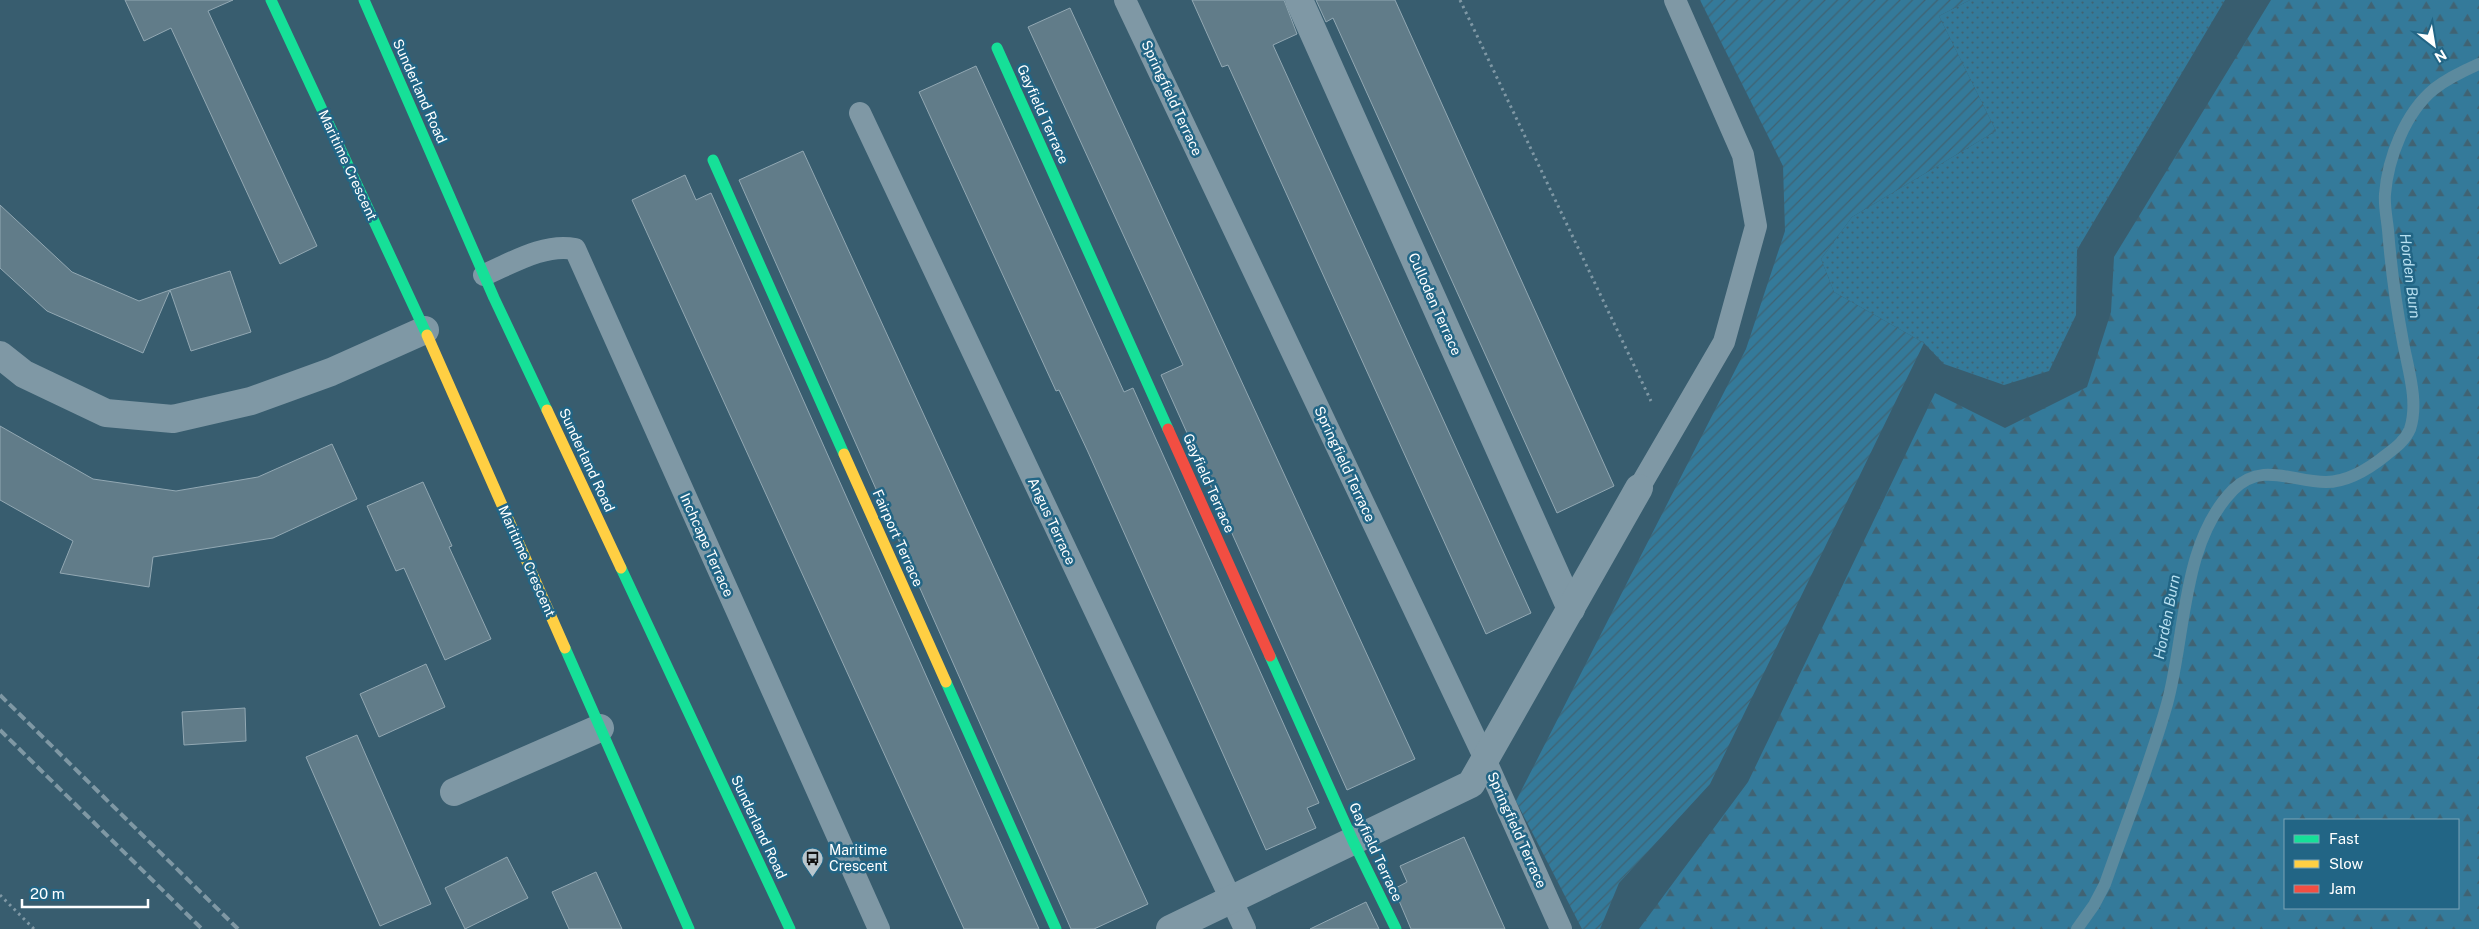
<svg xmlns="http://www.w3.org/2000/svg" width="2479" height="929" font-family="'Public Sans',sans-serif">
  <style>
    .grass { fill: url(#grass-dots) }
    .forest { fill: url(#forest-firs); fill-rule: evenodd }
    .garden { fill: url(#garden-furrows) }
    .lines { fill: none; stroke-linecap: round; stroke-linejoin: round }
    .stream { stroke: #5c8a9e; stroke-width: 12 }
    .building { fill: #617c89; stroke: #92a8b3 }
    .path { stroke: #7f98a5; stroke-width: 3; stroke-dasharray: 2.5 4; stroke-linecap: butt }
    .lane { stroke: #7f98a5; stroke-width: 22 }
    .street { stroke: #7f98a5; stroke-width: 28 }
    .fast { stroke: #16e098; stroke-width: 11 }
    .slow { stroke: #ffcf43; stroke-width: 11 }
    .jam { stroke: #f24e42; stroke-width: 11 }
    .rail { stroke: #7f98a4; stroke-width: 4; stroke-dasharray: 9 4; stroke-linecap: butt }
    .labels { text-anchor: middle; stroke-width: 5; stroke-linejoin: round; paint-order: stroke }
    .street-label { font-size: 14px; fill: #fff; stroke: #226585 }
    .poi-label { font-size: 14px; fill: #fff; stroke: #226585; text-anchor: start }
    .water-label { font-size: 15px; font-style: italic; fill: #b7dff0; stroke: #226585 }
  </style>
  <defs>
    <pattern id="grass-dots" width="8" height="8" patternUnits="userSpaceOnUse" patternTransform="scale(1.25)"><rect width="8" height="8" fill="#347a9a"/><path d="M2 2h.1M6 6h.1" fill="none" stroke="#406373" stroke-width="1.8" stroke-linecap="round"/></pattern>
    <pattern id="forest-firs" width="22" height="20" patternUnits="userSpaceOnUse" patternTransform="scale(1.25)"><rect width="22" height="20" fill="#347a9a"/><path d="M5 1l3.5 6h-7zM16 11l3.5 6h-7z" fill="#406373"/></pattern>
    <pattern id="garden-furrows" width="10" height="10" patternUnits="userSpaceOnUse" patternTransform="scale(1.25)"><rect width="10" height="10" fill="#347a9a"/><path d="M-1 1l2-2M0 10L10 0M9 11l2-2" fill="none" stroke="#406373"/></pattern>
  </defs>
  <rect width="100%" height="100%" fill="#385d6f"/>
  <!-- grass -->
  <path class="grass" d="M1970 0H2225L2077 250 2076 315 2049 371 2004 385 1944 364 1924 343 1834 292 1821 259 1852 217 1996 131 1939 16Z"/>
  <!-- forest -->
  <path class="forest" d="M2271 0H2479V929H1639L1748 782 1935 393 2005 428 2087 387 2111 312 2114 257ZM2285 820H2458V908H2285Z"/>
  <!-- garden -->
  <path class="garden" d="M1700 0H1970L1939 16 1996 131 1852 217 1821 259 1834 292 1924 343 1710 784 1619 883 1600 929H1582L1516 801 1746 349 1785 231 1783 166Z"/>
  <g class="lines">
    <!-- stream -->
    <path class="stream" d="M2077 929 2094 905 2105 884C2126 824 2150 764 2167 704 2186 636 2181 543 2233 490 2262 461 2292 482 2326 482 2347 482 2370 468 2386 455 2395 448 2405 441 2410 429 2419 402 2408 369 2403 342 2396 305 2391 268 2388 230 2387 219 2384 206 2385 194 2388 158 2405 113 2434 89 2448 78 2463 71 2479 64"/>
  </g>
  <!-- building -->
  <g class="building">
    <path d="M125 0H233L208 11 317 246 280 264 171 28 144 41Z"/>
    <path d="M1192 0H1284L1297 34 1273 45 1531 613 1486 634 1228 65 1222 67Z"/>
    <path d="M1316 0H1395L1614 486 1557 513 1333 18 1326 22Z"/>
    <path d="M1070 8 1415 759 1347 790 1161 375 1183 365 1028 27Z"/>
    <path d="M976 66 1124 392 1133 388 1319 803 1307 808 1316 828 1266 850 1088 452 1059 390 1056 391 919 92Z"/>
    <path d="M803 151 1148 904 1094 929H1071L739 180Z"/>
    <path d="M685 175 696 200 711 193 1039 929H964L632 200Z"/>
    <path d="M0 205 72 272 139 301 170 290 143 353 47 311 0 268Z"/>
    <path d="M230 271 251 332 191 351 170 290Z"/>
    <path d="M0 426 93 479 176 491 258 477 332 444 357 499 273 538 153 557 149 587 60 573 73 541 0 500Z"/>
    <path d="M423 482 452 546 449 547 491 639 445 660 404 568 396 571 367 506Z"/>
    <path d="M426 664 445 707 379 737 360 694Z"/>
    <path d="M245 708 246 741 184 745 182 712Z"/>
    <path d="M357 735 431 904 380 926 306 757Z"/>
    <path d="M1464 837 1505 929H1411L1394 889 1407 882 1400 866Z"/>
    <path d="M507 857 528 898 465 929 445 888Z"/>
    <path d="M596 872 622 929H569L552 892Z"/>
    <path d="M1366 902 1379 929H1310Z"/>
  </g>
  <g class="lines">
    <!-- path -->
    <g class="path">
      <path d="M1460 0 1651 401"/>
      <path d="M0 895 34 929"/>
    </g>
    <!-- lane -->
    <g class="lane">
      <path d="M1125 0 1485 759 1561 929"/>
      <path d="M860 113 1245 929"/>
      <path d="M484 275C512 263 544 243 575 249L879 929"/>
      <path d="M1639 488 1724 342 1756 226 1743 155 1675 0"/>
    </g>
    <!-- street -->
    <g class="street">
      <path d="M1299 0 1571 609"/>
      <path d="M0 355 24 374 106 413 173 419 251 401 331 372 425 330"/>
      <path d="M454 792 600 728"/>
      <path d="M1170 929 1471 784 1639 488"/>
    </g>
    <!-- fast -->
    <g class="fast">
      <path d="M271 0 427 335"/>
      <path d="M364 0 494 298 547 410"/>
      <path d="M997 48 1168 429"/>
      <path d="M713 160 844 454"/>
      <path d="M621 568 790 929"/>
      <path d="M565 648 689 929"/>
      <path d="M1270 656 1353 841 1396 929"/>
      <path d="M946 682 1056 929"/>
    </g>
    <!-- slow -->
    <g class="slow">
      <path d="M427 335 565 648"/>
      <path d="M547 410 621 568"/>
      <path d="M844 454 946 682"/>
    </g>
    <!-- jam -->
    <path class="jam" d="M1168 429 1270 656"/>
    <!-- rail -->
    <g class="rail">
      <path d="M0 695 238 929"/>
      <path d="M0 730 202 929"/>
    </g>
  </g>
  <!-- icons -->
  <defs>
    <symbol id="bus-pin" viewBox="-11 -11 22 30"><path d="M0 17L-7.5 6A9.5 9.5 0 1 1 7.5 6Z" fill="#b9c6cd" stroke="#226585"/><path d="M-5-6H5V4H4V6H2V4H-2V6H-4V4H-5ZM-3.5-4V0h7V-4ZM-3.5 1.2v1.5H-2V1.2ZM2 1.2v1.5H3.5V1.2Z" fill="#111"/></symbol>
  </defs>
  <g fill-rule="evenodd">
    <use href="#bus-pin" x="800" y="846" width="25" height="34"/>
  </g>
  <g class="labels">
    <!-- street labels -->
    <g class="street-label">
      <text transform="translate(420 91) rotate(66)" y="5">Sunderland Road</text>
      <text transform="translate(1172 98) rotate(65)" y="5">Springfield Terrace</text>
      <text transform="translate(1043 114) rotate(66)" y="5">Gayfield Terrace</text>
      <text transform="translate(348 165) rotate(65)" y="5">Maritime Crescent</text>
      <text transform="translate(1435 304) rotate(66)" y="5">Culloden Terrace</text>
      <text transform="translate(587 460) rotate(65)" y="5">Sunderland Road</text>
      <text transform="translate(1345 464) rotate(65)" y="5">Springfield Terrace</text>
      <text transform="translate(1209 483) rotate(66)" y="5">Gayfield Terrace</text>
      <text transform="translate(1052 521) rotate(65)" y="5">Angus Terrace</text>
      <text transform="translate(898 538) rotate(66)" y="5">Fairport Terrace</text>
      <text transform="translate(707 545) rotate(66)" y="5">Inchcape Terrace</text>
      <text transform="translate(527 561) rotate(66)" y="5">Maritime Crescent</text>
      <text transform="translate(759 827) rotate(65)" y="5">Sunderland Road</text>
      <text transform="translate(1517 830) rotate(66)" y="5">Springfield Terrace</text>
      <text transform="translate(1376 852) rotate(65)" y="5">Gayfield Terrace</text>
    </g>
    <!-- poi labels -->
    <g class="poi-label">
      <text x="829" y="855">Maritime<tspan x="829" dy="16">Crescent</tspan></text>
    </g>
    <!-- water labels -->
    <g class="water-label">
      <text transform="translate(2410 276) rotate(83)" y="5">Horden Burn</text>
      <text transform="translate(2167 617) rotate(-79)" y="5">Horden Burn</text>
    </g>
  </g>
  <!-- legend -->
  <rect x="2284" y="819" width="175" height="90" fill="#226585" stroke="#7aa3b6"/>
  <rect x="2294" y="835" width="25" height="8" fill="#16e098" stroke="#7aa3b6"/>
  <text x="2329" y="844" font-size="15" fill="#ffffff">Fast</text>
  <rect x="2294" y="860" width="25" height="8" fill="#ffcf43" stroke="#7aa3b6"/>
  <text x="2329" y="869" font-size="15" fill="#ffffff">Slow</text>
  <rect x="2294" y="885" width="25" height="8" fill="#f24e42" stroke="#7aa3b6"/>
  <text x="2329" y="894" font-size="15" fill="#ffffff">Jam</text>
  <!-- north arrow -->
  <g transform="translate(2434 45) rotate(149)" stroke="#226585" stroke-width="4" paint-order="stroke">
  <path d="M0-4L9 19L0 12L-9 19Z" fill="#ffffff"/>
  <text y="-8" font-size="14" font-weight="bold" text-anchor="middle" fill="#ffffff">N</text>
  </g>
  <!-- scale -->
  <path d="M22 899v8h126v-8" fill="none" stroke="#ffffff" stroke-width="2.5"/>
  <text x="30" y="899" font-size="15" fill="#ffffff" stroke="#226585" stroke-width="4" paint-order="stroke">20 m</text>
</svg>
